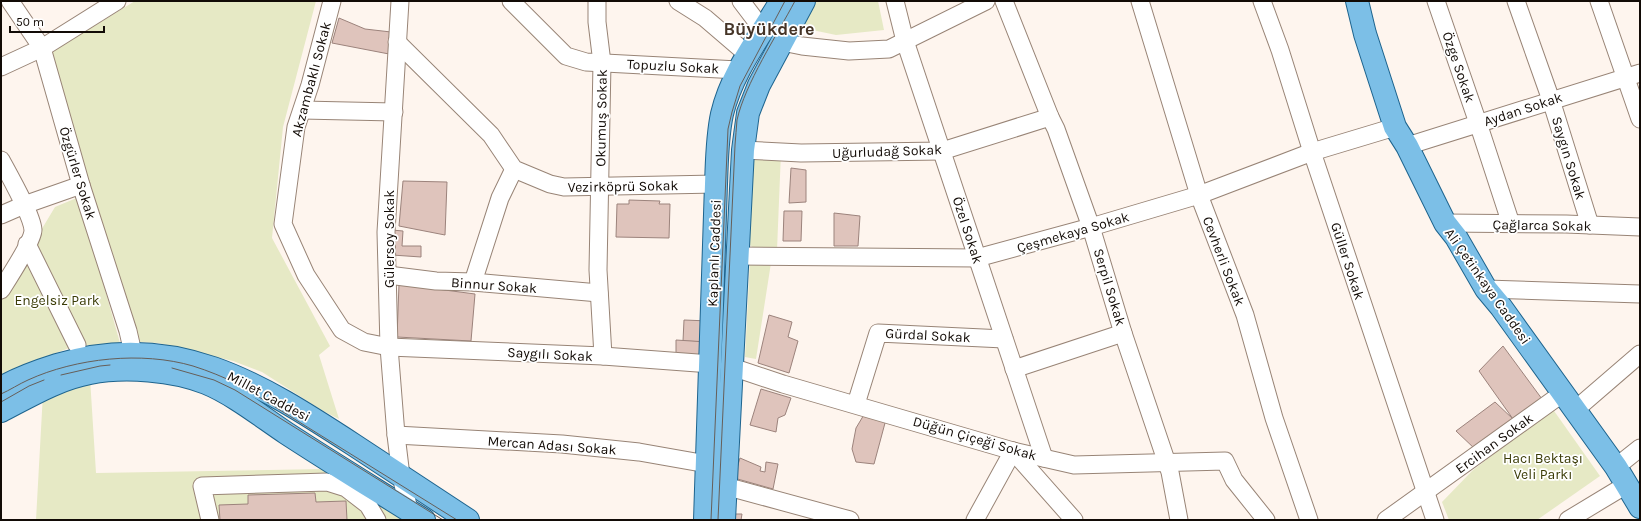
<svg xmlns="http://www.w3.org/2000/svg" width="1641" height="521" font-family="Karla,sans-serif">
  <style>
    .green { fill: #e6e9c5 }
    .building { fill: #dfc4bc; stroke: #9c837c }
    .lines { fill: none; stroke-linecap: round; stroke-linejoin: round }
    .minor-casing { stroke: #988476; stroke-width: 19 }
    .major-casing { stroke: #1e648e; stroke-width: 24 }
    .minor { stroke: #fff; stroke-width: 17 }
    .major { stroke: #7cbfe7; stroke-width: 22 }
    .tram { stroke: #665e58; stroke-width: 1 }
    .labels { text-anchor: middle; stroke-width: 3.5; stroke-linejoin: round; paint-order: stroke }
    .street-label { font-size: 14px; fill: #120b06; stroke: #fff }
    .park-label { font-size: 14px; fill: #3a3b06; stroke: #fff }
    .district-label { font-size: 18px; font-weight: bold; fill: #453427; stroke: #fff }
  </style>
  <rect width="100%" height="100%" fill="#fef5ee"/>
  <!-- green -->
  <g class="green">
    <path d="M135 1H316L283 127 272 238 330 346 319 355 339 419 323 411 262 372 233 361 158 343 137 342 50 53Z"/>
    <path d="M812 1H878L884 30 836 35 798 27Z"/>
    <path d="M750 151 781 152 777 250 763 254 748 244Z"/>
    <path d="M79 197 120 343 95 346 77 345 22 366 1 376V297L55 207Z"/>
    <path d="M750 259 771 263 756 359 745 357Z"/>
    <path d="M90 378 96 473 325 469 399 515 400 520H36L43 393Z"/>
    <path d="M1552 408 1600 476 1537 520H1449L1442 502 1472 471Z"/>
  </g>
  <!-- building -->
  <g class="building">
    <path d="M339 18 365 29 391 32 389 54 332 43Z"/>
    <path d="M791 168 806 170V202L789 203Z"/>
    <path d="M403 181 447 182 445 235 399 226Z"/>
    <path d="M629 200 660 201 659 204H670L669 238 616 237 617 204H629Z"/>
    <path d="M784 211H802L801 241H783Z"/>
    <path d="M834 213 860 216 858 246H834Z"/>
    <path d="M392 230 403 231 402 246H421V257L392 255Z"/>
    <path d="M399 284 475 294 471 341 397 337Z"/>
    <path d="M769 315 792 322 788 337 798 341 789 373 758 363Z"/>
    <path d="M684 320 709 321 707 342 683 341Z"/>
    <path d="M676 340 707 342V361L676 359Z"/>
    <path d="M1503 346 1542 399 1513 419 1479 371Z"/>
    <path d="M761 389 791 398 785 415 778 418 776 432 750 425Z"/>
    <path d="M1495 402 1513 419 1475 449 1456 431Z"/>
    <path d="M865 413 883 419 885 423 874 464 856 462 852 449 856 428Z"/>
    <path d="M740 458 761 467 760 471 765 472 766 462 778 464 773 489 734 478Z"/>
    <path d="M315 493 316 502 346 501 347 520H220L219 505 248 504V495Z"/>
    <path d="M730 514H742L741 520H730Z"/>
  </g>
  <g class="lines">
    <defs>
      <g id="minor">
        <path d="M10 1 42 48 81 185 128 331 133 353"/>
        <path d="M332 1 310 85 296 127 283 224 306 275 342 330 364 342 389 347 603 356 711 364"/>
        <path d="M400 1 386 232 389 347 396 435 401 476 411 518"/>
        <path d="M511 1 566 56 586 62 738 70"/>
        <path d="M597 1V22L602 63 598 270 603 356"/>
        <path d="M678 1 705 18 747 54"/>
        <path d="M741 1 763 30"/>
        <path d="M895 1 905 41 1044 458"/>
        <path d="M1004 1 1050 117 1056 129 1091 227 1123 333 1170 472 1179 520"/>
        <path d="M1140 1 1199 195 1245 315 1274 418 1309 520"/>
        <path d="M1262 1 1280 50 1312 152 1435 520"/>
        <path d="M1436 1 1478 123 1511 224"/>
        <path d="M1516 1 1551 100 1590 225"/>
        <path d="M1599 1 1640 119"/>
        <path d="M397 42 491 135 514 169 550 184 564 187 716 184"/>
        <path d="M782 42 802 46 849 51 889 49 986 1"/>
        <path d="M1 67 42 48 117 1"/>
        <path d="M302 110 394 112"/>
        <path d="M1407 146 1640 73"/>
        <path d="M743 150 801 153 942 151 1050 117"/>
        <path d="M1 160C9 175 32 215 33 230 33 241 8 279 1 290"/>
        <path d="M1 215 24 205 81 185"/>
        <path d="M1445 223 1566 224 1640 227"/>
        <path d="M27 244 77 345"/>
        <path d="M738 256 977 258 1091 227 1199 195 1312 152 1395 127"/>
        <path d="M388 275 436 281 473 282 599 293"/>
        <path d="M473 282 500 198 514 169"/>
        <path d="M1486 289 1640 294"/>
        <path d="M732 367 783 384 1013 451 1074 465 1225 461 1234 480 1266 520"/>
        <path d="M1014 369 1123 333"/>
        <path d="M856 404 878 333 1004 339"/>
        <path d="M1575 410 1640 354"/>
        <path d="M396 435 562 444 639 452 707 464"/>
        <path d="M1013 451 1074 520"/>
        <path d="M1616 467 1640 448"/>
        <path d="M725 486 850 520"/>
        <path d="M210 520 202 486 327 482 346 488 368 505 377 520"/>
        <path d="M975 520 1013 451"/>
        <path d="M1386 520 1563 393"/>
        <path d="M1568 520 1626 485"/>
      </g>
      <g id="major">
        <path d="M1357 1 1365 34 1395 127 1407 146 1445 223 1456 237 1486 289 1501 307 1616 467 1640 507"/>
        <path d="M1 388C18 378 38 371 57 365 174 329 259 383 354 445 392 470 430 495 468 520"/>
        <path d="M1 411C30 396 58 379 90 373 124 366 174 370 206 383 233 394 262 417 286 433 332 463 378 491 424 520"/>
        <path d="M705 520 716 184C717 161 717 137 722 114 732 72 759 38 781 1"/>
        <path d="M724 520 743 150 748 113 759 85 804 1"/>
      </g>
    </defs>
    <!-- minor casing -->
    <use href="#minor" class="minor-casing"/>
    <!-- major casing -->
    <use href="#major" class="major-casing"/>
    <!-- minor -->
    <use href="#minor" class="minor"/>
    <!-- major -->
    <use href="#major" class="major"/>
    <!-- tram -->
    <g class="tram">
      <path d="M172 368 214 380 235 390 443 520"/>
      <path d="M61 375 100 366 110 365"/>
      <path d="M1 394C10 390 19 384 28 380 76 358 142 351 193 366 209 371 223 377 238 384L457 520"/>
      <path d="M1 402 29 386 44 380"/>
      <path d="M711 520 728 129 732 112 740 86 785 1"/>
      <path d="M718 520 735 145C736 137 736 128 737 120 745 84 777 35 795 1"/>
    </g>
  </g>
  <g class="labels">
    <!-- street labels -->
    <g class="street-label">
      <text transform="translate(673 66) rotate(3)" y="5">Topuzlu Sokak</text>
      <text transform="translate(1459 67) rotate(71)" y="5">Özge Sokak</text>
      <text transform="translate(311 79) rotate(-75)" y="5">Akzambaklı Sokak</text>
      <text transform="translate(1523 109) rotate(-18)" y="5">Aydan Sokak</text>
      <text transform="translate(601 118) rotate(-89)" y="5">Okumuş Sokak</text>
      <text transform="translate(887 151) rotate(-2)" y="5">Uğurludağ Sokak</text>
      <text transform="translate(1569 158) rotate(73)" y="5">Saygın Sokak</text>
      <text transform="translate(78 173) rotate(73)" y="5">Özgürler Sokak</text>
      <text transform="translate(623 186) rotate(-1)" y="5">Vezirköprü Sokak</text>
      <text transform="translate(1542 225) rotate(1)" y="5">Çağlarca Sokak</text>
      <text transform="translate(968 230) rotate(72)" y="5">Özel Sokak</text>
      <text transform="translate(1073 232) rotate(-16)" y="5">Çeşmekaya Sokak</text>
      <text transform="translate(389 239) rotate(-90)" y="5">Gülersoy Sokak</text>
      <text transform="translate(714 253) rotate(-88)" y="5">Kaplanlı Caddesi</text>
      <text transform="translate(1224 261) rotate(69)" y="5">Cevherli Sokak</text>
      <text transform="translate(1348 261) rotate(72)" y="5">Güller Sokak</text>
      <text transform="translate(494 285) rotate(4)" y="5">Binnur Sokak</text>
      <text transform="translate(1488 286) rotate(55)" y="5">Ali Çetinkaya Caddesi</text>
      <text transform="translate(1110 287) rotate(73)" y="5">Serpil Sokak</text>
      <text transform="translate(928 335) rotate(3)" y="5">Gürdal Sokak</text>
      <text transform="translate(550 354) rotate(3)" y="5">Saygılı Sokak</text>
      <text transform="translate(269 396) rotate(28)" y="5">Millet Caddesi</text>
      <text transform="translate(975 438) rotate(16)" y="5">Düğün Çiçeği Sokak</text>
      <text transform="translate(1494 443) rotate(-36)" y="5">Ercihan Sokak</text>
      <text transform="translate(552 445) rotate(4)" y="5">Mercan Adası Sokak</text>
    </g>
    <!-- park labels -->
    <g class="park-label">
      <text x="57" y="305">Engelsiz Park</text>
      <text x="1543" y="463">Hacı Bektaşı<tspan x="1543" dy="16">Veli Parkı</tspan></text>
    </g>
    <!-- district labels -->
    <g class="district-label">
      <text x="769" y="35">Büyükdere</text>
    </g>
  </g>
  <!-- border -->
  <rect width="1641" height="521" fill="none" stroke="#120b06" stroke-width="4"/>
  <!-- scale -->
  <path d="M10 26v6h94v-6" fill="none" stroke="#120b06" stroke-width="2"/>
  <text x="16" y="26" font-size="12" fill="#120b06" stroke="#ffffff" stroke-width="3" paint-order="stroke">50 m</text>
</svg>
